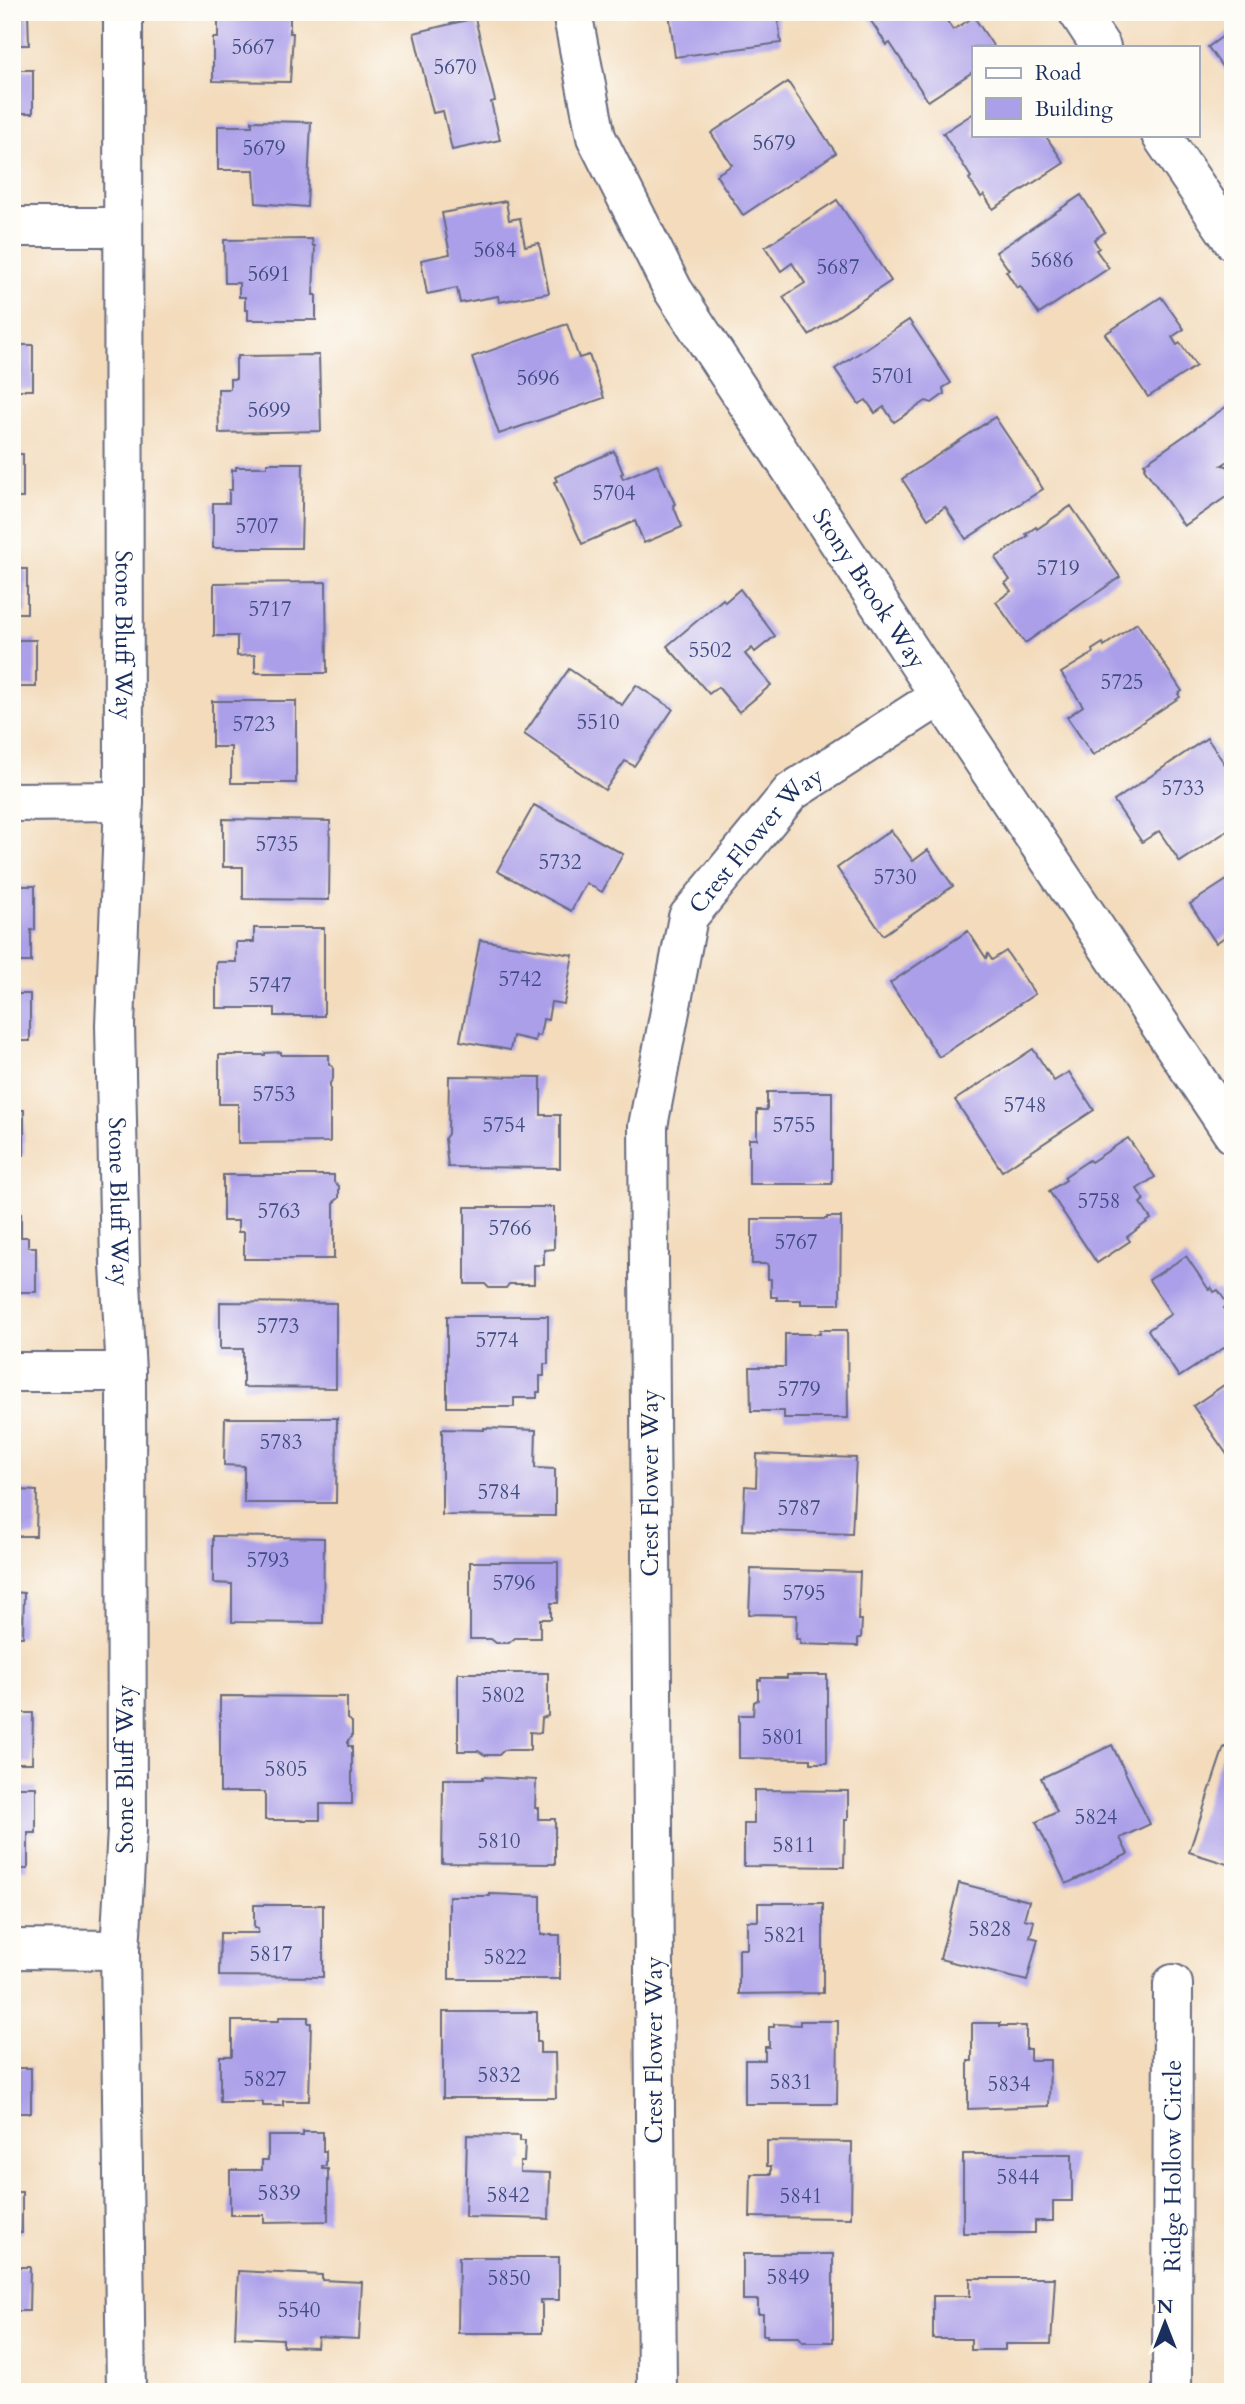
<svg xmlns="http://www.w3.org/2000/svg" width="1245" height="2404" font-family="Cardo,serif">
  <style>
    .building { fill: #ab9fe9 }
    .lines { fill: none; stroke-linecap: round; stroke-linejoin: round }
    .minor-casing { stroke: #676b7f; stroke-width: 42 }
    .minor { stroke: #fff; stroke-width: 38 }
    .labels { text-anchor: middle; stroke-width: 5; stroke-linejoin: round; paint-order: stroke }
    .number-label { font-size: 21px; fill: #3f4b81 }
    .street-label { font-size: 24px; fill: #1b2f5e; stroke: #fdfcf7 }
  </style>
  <rect width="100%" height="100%" fill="#fdfcf7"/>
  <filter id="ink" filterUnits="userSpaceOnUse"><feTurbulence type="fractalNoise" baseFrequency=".0143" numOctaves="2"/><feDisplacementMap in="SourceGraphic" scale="14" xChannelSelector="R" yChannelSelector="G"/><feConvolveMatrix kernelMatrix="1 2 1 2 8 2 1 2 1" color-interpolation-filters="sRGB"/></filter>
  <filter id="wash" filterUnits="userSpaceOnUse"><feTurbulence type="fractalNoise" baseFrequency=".00686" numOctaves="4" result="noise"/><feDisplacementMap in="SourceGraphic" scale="28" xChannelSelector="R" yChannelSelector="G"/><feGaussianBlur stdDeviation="1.57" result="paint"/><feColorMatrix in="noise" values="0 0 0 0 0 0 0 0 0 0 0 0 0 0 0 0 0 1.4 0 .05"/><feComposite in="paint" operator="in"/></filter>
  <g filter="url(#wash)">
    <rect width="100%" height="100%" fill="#f3dbbc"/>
    <g id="blocks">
      <!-- building -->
      <g class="building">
        <path d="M12 12H28L29 45H12Z"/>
        <path d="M218 12H290V33H293L290 82 213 81V38H218Z"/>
        <path d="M669 12H777L781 43 675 57Z"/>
        <path d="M865 12H941L953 30 974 17 994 47H974V71L928 101 890 43 887 45Z"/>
        <path d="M475 18 495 101 491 102 500 140 452 150 443 111 433 113 414 33Z"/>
        <path d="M1233 29V82L1208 47Z"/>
        <rect x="12" y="70" width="21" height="43"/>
        <path d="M788 82 836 153 743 215 716 175 732 165 711 133Z"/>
        <path d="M974 113V135H1045L1064 163 993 209 984 195 981 197 969 179 971 177 943 133Z"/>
        <rect x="12" y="119" width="6" height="30"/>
        <path d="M252 121 311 122 307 207 256 203 254 170H218V126H252Z"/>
        <path d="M1081 195 1105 232 1094 240 1099 248 1096 250 1109 268 1039 314 1020 286 1017 288 1006 271 1009 270 996 252Z"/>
        <path d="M837 200 891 281 809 335 783 297 805 283 792 263 781 271 765 247Z"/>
        <path d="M506 201 509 220 520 218 525 246 539 243 549 293 499 302 498 296 460 303 457 288 427 294 421 260 450 254 442 213Z"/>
        <path d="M312 239 313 246H315L313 295H316V320H248V310H245V297H239V283H225L224 240Z"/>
        <path d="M1161 297 1184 329 1172 337 1177 345 1180 343 1196 366 1148 397 1105 334Z"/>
        <rect x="12" y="313" width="6" height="26"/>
        <path d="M909 320 951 383 943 388 944 394 932 403 926 401 894 422 884 407 875 413 866 400 859 404 835 369Z"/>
        <path d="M567 324 579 358 589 355 604 398 499 434 472 357Z"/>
        <rect x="12" y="345" width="21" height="45"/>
        <path d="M319 355 321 431 219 433 218 389H230V379H236V359H238V356Z"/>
        <path d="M1230 404 1233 408V458L1222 465 1227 466 1233 475V492L1184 526 1144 468 1146 466 1144 464Z"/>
        <path d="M995 417 1043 489 966 539 945 507 928 519 902 479Z"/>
        <path d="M614 451 623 473 621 474 623 479 657 464 675 504 673 505 682 527 644 543 635 521 582 544 554 482 557 481 555 477Z"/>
        <rect x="12" y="454" width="11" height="44"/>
        <path d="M267 463H303L301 548H213V503H229V490H232V470H236V467H267Z"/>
        <path d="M1071 506 1120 577 1025 643 996 602 1011 591 1005 583 1010 580 995 558 1028 536 1026 534 1036 527 1037 529Z"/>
        <path d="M12 560H18V569H27V613H12Z"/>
        <path d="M326 582 327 673H255V655L237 656V636H214V583Z"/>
        <path d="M740 589 775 636 755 652 752 648 745 654 771 685 739 712 718 687 709 694 667 646 723 599 725 602Z"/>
        <path d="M1137 623 1182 691 1178 694 1180 697 1093 755 1067 717 1083 706 1061 673 1093 653 1092 650 1103 643 1104 646Z"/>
        <path d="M12 640H36V687H17V706H12Z"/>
        <path d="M569 669 622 705 636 685 673 709 634 766 625 761 605 790 524 734Z"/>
        <path d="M212 701H296V783H231V747H212Z"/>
        <path d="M1207 738 1233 776V827L1180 862 1159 831 1142 842 1114 801Z"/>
        <path d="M534 805 623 854 602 892 586 883 571 911 497 871Z"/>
        <path d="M223 819 330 821 329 900 243 899V867H223Z"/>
        <path d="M891 830 913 861 928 850 953 886 883 935 837 868Z"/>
        <path d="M1233 876V939L1229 934 1216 943 1190 904Z"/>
        <path d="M12 886H35V930H31V962H12Z"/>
        <path d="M254 928H324V1016H275V1008H216V962H236V942H254Z"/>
        <path d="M968 931 986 958 988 954 992 960 1006 951 1035 994 939 1057 890 983Z"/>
        <path d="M480 940 573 955 564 1004 551 1002 548 1020 543 1019 540 1036 536 1035 535 1041 513 1036 510 1050 460 1041Z"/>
        <rect x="12" y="994" width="18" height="47"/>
        <path d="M1033 1049 1054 1081 1069 1072 1094 1110 1002 1171 955 1100Z"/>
        <path d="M281 1052V1055H329V1064L333 1067V1079L330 1083V1142L238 1143V1104H219V1055H265V1053Z"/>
        <path d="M449 1076 541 1077V1115H560V1168L448 1167 445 1138 448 1134Z"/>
        <path d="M767 1092H832V1184H749V1139H757V1110H767Z"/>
        <rect x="12" y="1110" width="12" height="45"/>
        <path d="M1128 1138 1155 1177 1137 1189 1144 1200 1140 1203 1151 1219 1127 1237 1130 1241 1097 1263 1049 1191 1066 1180 1064 1177 1089 1160 1091 1162Z"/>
        <path d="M223 1175H334V1182L339 1186V1198L334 1202V1259H244V1232H238V1221H223Z"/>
        <path d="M465 1207H554V1249L544 1250V1265H534V1284H509L506 1288H489L485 1284H465Z"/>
        <path d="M12 1214H21V1237H28V1247H36V1292H12Z"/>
        <path d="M827 1217H841L840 1304H801V1300H777V1297H771V1279H768V1264H752V1219H827Z"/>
        <path d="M1186 1256 1209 1290 1211 1287 1214 1292 1218 1290 1228 1305 1224 1308 1230 1316 1233 1314V1342L1179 1377 1148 1330 1171 1314 1149 1280Z"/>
        <path d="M220 1302 336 1303V1388L243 1387V1349H220Z"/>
        <path d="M447 1316H548V1364H544V1376H540V1392H537V1398H514V1407H447Z"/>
        <path d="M820 1330H847L848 1418H784V1411H751L750 1367H785V1334H820Z"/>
        <path d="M1233 1379V1463L1193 1406Z"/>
        <path d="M225 1418H337L336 1503H244V1466L224 1465Z"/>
        <path d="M484 1428 536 1430 535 1468 555 1469V1516L442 1515V1429L484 1430Z"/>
        <path d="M757 1454 856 1458 852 1534 743 1530 745 1486 756 1487Z"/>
        <path d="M12 1470H18V1490L37 1491 36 1536H12Z"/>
        <path d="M213 1536 324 1538 323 1623 232 1622V1584L213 1583Z"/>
        <path d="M470 1562H558V1603H551V1619H540V1638H515L509 1643H496L491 1639H470Z"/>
        <path d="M751 1569 860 1572 858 1620H862L861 1638H858V1646L800 1644V1639H796L797 1615 749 1614Z"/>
        <path d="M12 1592 24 1593 23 1637H12Z"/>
        <path d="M458 1673H548V1716L542 1718 541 1733 530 1732V1750H504L499 1755H485L478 1751H458Z"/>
        <path d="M787 1675H827V1763H811V1759L739 1758V1715H753L754 1702 758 1700V1680H761V1678H787Z"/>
        <path d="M220 1696 347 1697V1719L352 1722V1737L348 1740V1746H352V1804H320V1820H265V1792H220Z"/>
        <path d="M12 1713H33L32 1763H12Z"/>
        <path d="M1112 1745 1150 1824 1120 1838 1128 1854 1066 1884 1036 1822 1057 1812 1041 1778Z"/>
        <path d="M1224 1747 1233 1750V1866L1189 1852Z"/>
        <path d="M483 1777 536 1780 535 1808H538V1819H555V1864L442 1863 443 1779H483Z"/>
        <path d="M12 1787H36V1833H28V1869H12Z"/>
        <path d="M754 1790 848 1791V1820H845L844 1867 744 1866V1824H754Z"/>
        <path d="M959 1883 1029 1901 1024 1919 1034 1921 1030 1937 1038 1939 1027 1981 940 1959Z"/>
        <path d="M490 1894 541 1896V1935H560V1979H449V1896H490Z"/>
        <path d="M758 1903H823V1993L739 1994V1949H747V1921H758Z"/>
        <path d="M254 1905H323V1977L219 1976 220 1933H258V1928H254Z"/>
        <path d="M443 2012H537V2042H540V2053H555L556 2098H443Z"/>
        <path d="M279 2017H308V2023H311L309 2101H283V2106H263V2102H220V2056H232V2021H279Z"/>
        <path d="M800 2021H838L837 2104H745V2060H765V2047H769V2027H774V2024L800 2025Z"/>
        <path d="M972 2023H1000V2026H1026V2049H1030V2060H1050L1049 2106 968 2109V2061H972Z"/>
        <rect x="12" y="2068" width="19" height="45"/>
        <path d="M303 2132H323V2151H326V2166H322V2169H328V2221L264 2222V2215H230V2170H262V2160H268V2136H303Z"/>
        <path d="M467 2135 520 2136V2141H525L524 2162H520V2172L550 2173 549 2219 465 2217Z"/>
        <path d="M767 2141 852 2142 851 2218 750 2217 751 2174H771V2166H767Z"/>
        <path d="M963 2154H1072V2201H1053V2221H1035V2233H963Z"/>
        <rect x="12" y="2192" width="10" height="41"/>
        <path d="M743 2254H833V2342H803L799 2337H767V2335H763V2314H758V2300H743Z"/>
        <path d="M459 2257H559V2300H540V2303H542V2333H458Z"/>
        <path d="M12 2267H30L29 2311H12Z"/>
        <path d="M238 2271 322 2275V2280L362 2282 359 2339 318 2337 317 2347 283 2346V2339L235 2337Z"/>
        <path d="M970 2278H1055L1051 2344H1005V2350H971V2339H933V2296H970Z"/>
      </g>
    </g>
  </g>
  <g filter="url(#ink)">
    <use href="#blocks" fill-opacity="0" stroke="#676b7f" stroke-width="2"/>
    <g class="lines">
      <defs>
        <g id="minor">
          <path id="s1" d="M123 12 124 801 115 1025 120 1265 126 1372 127 1830 120 1950 126 2392"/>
          <path id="s2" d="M572 12 596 137 673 290 940 696 1233 1134"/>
          <path d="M1078 12 1101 47"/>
          <path d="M1161 135 1233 241"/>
          <path d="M12 227H123"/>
          <path d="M12 802 124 801"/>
          <path d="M12 1372H126"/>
          <path d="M12 1949 120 1950"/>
          <path id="s3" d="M657 2392 648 1126 688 917 791 792 940 696"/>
          <path id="s4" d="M1172 2392 1173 1984"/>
        </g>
      </defs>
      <!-- minor casing -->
      <use href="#minor" class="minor-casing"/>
      <!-- minor -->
      <use href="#minor" class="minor"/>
    </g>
  </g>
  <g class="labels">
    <!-- number labels -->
    <g class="number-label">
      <text x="253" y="54">5667</text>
      <text x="455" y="74">5670</text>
      <text x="774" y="150">5679</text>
      <text x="264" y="155">5679</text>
      <text x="495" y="257">5684</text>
      <text x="1052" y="267">5686</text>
      <text x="838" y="274">5687</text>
      <text x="269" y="281">5691</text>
      <text x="893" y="383">5701</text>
      <text x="538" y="385">5696</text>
      <text x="269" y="417">5699</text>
      <text x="614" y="500">5704</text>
      <text x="257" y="533">5707</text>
      <text x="1058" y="575">5719</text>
      <text x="270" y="616">5717</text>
      <text x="710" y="657">5502</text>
      <text x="1122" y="689">5725</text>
      <text x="598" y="729">5510</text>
      <text x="254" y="731">5723</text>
      <text x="1183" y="795">5733</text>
      <text x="277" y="851">5735</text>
      <text x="560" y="869">5732</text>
      <text x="895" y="884">5730</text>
      <text x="520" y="986">5742</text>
      <text x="270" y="992">5747</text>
      <text x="274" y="1101">5753</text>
      <text x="1025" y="1112">5748</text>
      <text x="504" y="1132">5754</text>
      <text x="794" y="1132">5755</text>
      <text x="1099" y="1208">5758</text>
      <text x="279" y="1218">5763</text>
      <text x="510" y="1235">5766</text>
      <text x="796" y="1249">5767</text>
      <text x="278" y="1333">5773</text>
      <text x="497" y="1347">5774</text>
      <text x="799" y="1396">5779</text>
      <text x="281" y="1449">5783</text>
      <text x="499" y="1499">5784</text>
      <text x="799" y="1515">5787</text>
      <text x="268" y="1567">5793</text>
      <text x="514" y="1590">5796</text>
      <text x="804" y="1600">5795</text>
      <text x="503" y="1702">5802</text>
      <text x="783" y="1744">5801</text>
      <text x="286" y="1776">5805</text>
      <text x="1096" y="1824">5824</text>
      <text x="499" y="1848">5810</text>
      <text x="794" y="1852">5811</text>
      <text x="990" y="1936">5828</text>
      <text x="785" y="1942">5821</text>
      <text x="271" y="1961">5817</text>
      <text x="505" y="1964">5822</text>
      <text x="499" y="2082">5832</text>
      <text x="265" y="2086">5827</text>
      <text x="791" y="2089">5831</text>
      <text x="1009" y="2091">5834</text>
      <text x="1018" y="2184">5844</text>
      <text x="279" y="2200">5839</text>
      <text x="508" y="2202">5842</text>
      <text x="801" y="2203">5841</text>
      <text x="788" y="2284">5849</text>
      <text x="509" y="2285">5850</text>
      <text x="299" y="2317">5540</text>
    </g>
    <!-- street labels -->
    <g class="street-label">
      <text dy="8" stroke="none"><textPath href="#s2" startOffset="656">Stony Brook Way</textPath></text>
      <text dy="8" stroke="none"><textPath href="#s1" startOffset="623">Stone Bluff Way</textPath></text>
      <text dy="8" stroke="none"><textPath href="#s3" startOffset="1582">Crest Flower Way</textPath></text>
      <text dy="8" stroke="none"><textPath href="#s1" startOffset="1190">Stone Bluff Way</textPath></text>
      <text transform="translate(650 1483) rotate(-90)" y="8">Crest Flower Way</text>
      <text transform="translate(125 1769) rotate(-90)" y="8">Stone Bluff Way</text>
      <text transform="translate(654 2050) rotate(-90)" y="8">Crest Flower Way</text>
      <text dy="8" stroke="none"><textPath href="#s4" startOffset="226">Ridge Hollow Circle</textPath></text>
    </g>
  </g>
  <!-- margin -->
  <rect width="1245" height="2404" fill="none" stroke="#fdfcf7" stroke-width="42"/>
  <!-- legend -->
  <rect x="972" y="46" width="228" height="91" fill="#fdfcf7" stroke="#a3aaba" stroke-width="2"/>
  <rect x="986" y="68" width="35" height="10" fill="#ffffff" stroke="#a3aaba" stroke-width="2"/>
  <text x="1035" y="80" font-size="21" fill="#1b2f5e">Road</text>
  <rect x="986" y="98" width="35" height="21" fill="#ab9fe9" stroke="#a3aaba" stroke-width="2"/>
  <text x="1035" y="116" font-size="21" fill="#1b2f5e">Building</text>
  <!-- north arrow -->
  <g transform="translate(1165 2323)" stroke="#fdfcf7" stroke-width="5" paint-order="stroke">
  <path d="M0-5L12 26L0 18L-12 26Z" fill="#1b2f5e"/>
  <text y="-10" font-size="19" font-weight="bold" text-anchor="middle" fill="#1b2f5e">N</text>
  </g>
</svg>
